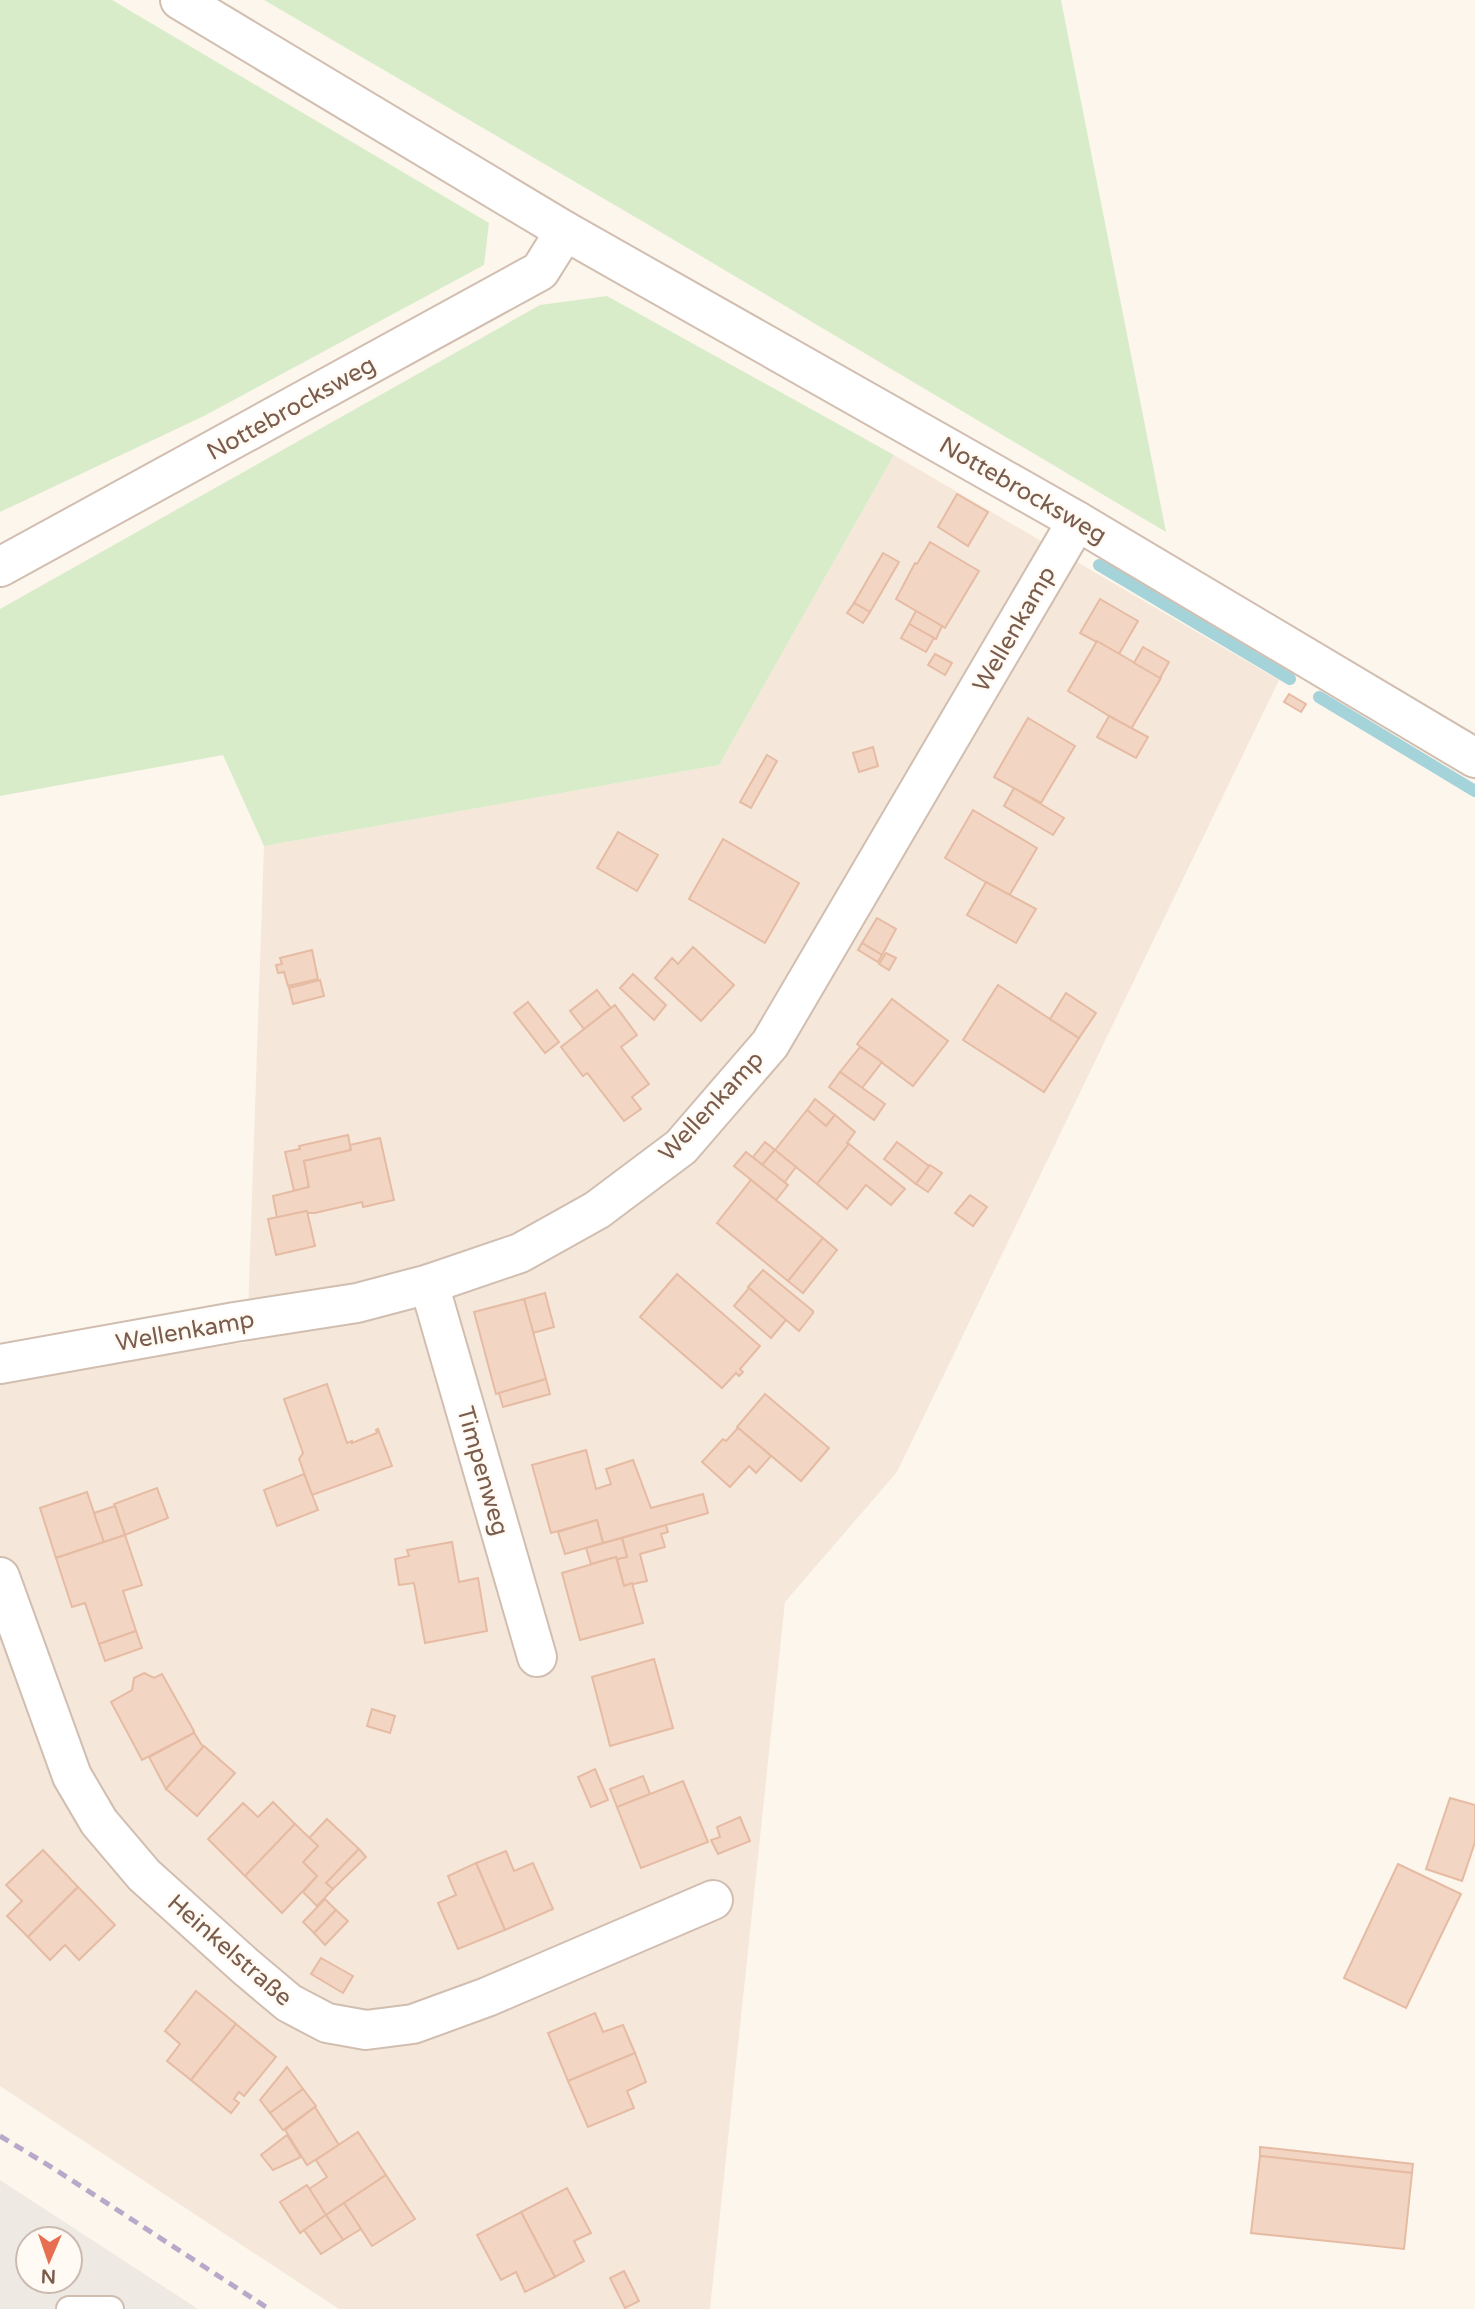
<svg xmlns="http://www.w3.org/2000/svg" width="1475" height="2309" font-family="'Varela Round',sans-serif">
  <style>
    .residential { fill: #f5e8da }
    .industrial { fill: #efe9e4; fill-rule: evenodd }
    .green { fill: #d8ecc9 }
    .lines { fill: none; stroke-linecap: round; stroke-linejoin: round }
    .stream { stroke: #a5d3da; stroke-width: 12 }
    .building { fill: #f3d5c3; stroke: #e6bba3; stroke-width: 2 }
    .lane-casing { stroke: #d1beb0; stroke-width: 28 }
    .street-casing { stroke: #d1beb0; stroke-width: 42 }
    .lane { stroke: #fff; stroke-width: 24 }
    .street { stroke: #fff; stroke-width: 38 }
    .rail { stroke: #b9a8c9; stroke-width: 5; stroke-dasharray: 10 7; stroke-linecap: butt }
    .labels { text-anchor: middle; stroke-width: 5; stroke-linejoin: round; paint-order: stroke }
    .street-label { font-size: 24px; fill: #7a5c4d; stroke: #fffaf3 }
  </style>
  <rect width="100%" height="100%" fill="#fdf6ec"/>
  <!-- residential -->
  <path class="residential" d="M894 455 1279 680 897 1472 785 1602 710 2309H339L0 2086V1382L247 1342 264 846 719 765Z"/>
  <!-- industrial -->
  <path class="industrial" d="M0 2180 198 2309H0ZM28 2239H70V2281H28Z"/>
  <!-- green -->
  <g class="green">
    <path d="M0 0H112L489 223 484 265 204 416 0 512Z"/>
    <path d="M264 0H1061L1166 532 642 221Z"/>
    <path d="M607 296 894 455 719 765 264 846 223 755 0 796V609L540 305Z"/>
  </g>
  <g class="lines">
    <!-- stream -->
    <g class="stream">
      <path d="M1099 565 1290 679"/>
      <path d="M1319 697 1475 791"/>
    </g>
  </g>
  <!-- building -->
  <g class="building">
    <path d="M957 494 988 512 968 546 938 527Z"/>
    <path d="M930 542 979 571 945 628 896 599 915 563 917 564Z"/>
    <path d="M883 553 899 562 870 612 854 603Z"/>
    <path d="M1100 599 1138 621 1119 654 1080 633Z"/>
    <path d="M854 603 870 612 863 623 847 613Z"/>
    <path d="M916 611 942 626 936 639 909 624Z"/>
    <path d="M909 624 934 638 926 652 901 638Z"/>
    <path d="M1097 641 1161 678 1131 729 1068 691Z"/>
    <path d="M1143 647 1169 662 1160 678 1134 663Z"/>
    <path d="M935 654 952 663 945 675 928 665Z"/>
    <path d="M1289 694 1306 704 1301 712 1284 702Z"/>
    <path d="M1109 716 1148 737 1136 758 1097 737Z"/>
    <path d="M1028 718 1075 746 1041 803 994 777Z"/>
    <path d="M873 747 878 766 859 772 853 753Z"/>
    <path d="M767 755 777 761 751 808 740 802Z"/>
    <path d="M1014 788 1064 818 1053 835 1004 806Z"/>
    <path d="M973 810 1037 848 1009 896 945 858Z"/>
    <path d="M618 832 658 855 637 891 597 868Z"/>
    <path d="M723 839 799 883 765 943 689 899Z"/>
    <path d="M986 882 1036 909 1016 943 967 915Z"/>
    <path d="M877 918 896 929 882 955 862 943Z"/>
    <path d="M862 943 882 955 878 962 858 950Z"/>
    <path d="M693 947 734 985 701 1021 655 978 672 958 678 964Z"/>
    <path d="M312 950 318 979 288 986 284 972 278 973 276 965 282 964 280 958Z"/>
    <path d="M886 953 896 958 889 970 879 964Z"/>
    <path d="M633 974 666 1005 654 1020 620 988Z"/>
    <path d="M320 980 324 996 293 1004 289 988Z"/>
    <path d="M998 985 1079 1038 1044 1092 963 1040Z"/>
    <path d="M597 990 611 1008 584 1029 570 1011Z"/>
    <path d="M1066 993 1096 1013 1079 1038 1050 1019Z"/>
    <path d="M892 999 948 1041 913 1086 857 1044Z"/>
    <path d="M528 1002 559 1042 545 1053 514 1013Z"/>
    <path d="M615 1005 637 1035 621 1047 649 1084 632 1097 641 1109 624 1121 588 1074 587 1073 583 1076 561 1047Z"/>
    <path d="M860 1047 882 1062 862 1088 840 1072Z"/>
    <path d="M840 1072 885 1104 874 1120 829 1087Z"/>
    <path d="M815 1099 835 1115 826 1126 807 1110Z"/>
    <path d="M807 1110 826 1126 835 1115 855 1132 847 1143 849 1144 817 1184 775 1150Z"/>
    <path d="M348 1135 351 1150 304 1161 309 1187 294 1191 285 1152 300 1149 299 1146Z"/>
    <path d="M380 1138 394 1200 363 1207 362 1202 315 1213H307V1211L277 1218 273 1196 309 1187 304 1161 351 1150 350 1145Z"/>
    <path d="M765 1142 775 1150 762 1165 753 1157Z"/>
    <path d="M897 1142 929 1166 916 1184 884 1159Z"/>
    <path d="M849 1144 905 1189 891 1205 866 1185 847 1209 817 1184Z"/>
    <path d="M775 1150 796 1167 784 1183 762 1165Z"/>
    <path d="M746 1152 788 1185 776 1200 734 1166Z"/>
    <path d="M930 1165 942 1173 928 1192 916 1184Z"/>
    <path d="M751 1180 823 1238 788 1281 717 1223Z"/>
    <path d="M970 1195 987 1207 973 1226 955 1213Z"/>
    <path d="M307 1211 315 1246 276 1255 268 1219Z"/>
    <path d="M823 1238 837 1250 803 1293 788 1281Z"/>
    <path d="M763 1270 813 1311V1313L799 1331 748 1287Z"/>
    <path d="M677 1274 760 1346 740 1369 743 1372 739 1376 736 1373 722 1388 640 1317Z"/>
    <path d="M749 1288 786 1320 771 1338 734 1306Z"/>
    <path d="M545 1293 554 1327 533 1333 524 1299Z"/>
    <path d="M524 1299 546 1379 496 1394 474 1312Z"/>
    <path d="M546 1379 550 1394 503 1407 499 1393Z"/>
    <path d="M327 1384 347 1443 352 1441V1443L377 1433 376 1430 378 1429 392 1466 312 1495 299 1459 303 1453 284 1399Z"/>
    <path d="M765 1394 829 1448 801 1481 737 1427Z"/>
    <path d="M738 1428 771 1456 756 1473 749 1466 730 1487 702 1462 723 1439 726 1441Z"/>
    <path d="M586 1450 596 1489 611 1484 606 1469 633 1460 651 1508 703 1494 708 1513 603 1543 597 1520 551 1533 532 1465Z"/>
    <path d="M304 1474 318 1510 277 1526 264 1490Z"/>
    <path d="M157 1488 168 1518 125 1535 114 1504Z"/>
    <path d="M87 1492 104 1542 56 1558 40 1508Z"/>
    <path d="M115 1506 125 1535 104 1542 94 1513Z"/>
    <path d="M597 1520 603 1543 565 1554 558 1532Z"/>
    <path d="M666 1525 668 1532 661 1534 665 1547 640 1554 647 1581 624 1586 617 1559 627 1557 622 1538Z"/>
    <path d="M125 1535 142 1585 123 1591 136 1631 99 1644 85 1603 72 1607 56 1558Z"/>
    <path d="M622 1538 627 1557 617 1559 616 1557 591 1564 586 1548Z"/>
    <path d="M452 1542 459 1582 478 1578 487 1631 425 1643 414 1583 399 1585 395 1559 409 1556 407 1550Z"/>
    <path d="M616 1557 624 1586 632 1583 643 1623 580 1640 562 1573Z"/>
    <path d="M136 1631 142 1648 105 1661 99 1644Z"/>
    <path d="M654 1659 673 1728 610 1746 592 1677Z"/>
    <path d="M144 1673 154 1678 162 1674 194 1731V1733L142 1760 111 1702 132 1690 134 1678Z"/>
    <path d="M372 1709 395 1716 390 1733 367 1726Z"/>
    <path d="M193 1731 203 1747 166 1789 149 1757 194 1733Z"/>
    <path d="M204 1746 235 1773 197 1816 166 1789Z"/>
    <path d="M595 1769 608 1800 591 1807 578 1777Z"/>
    <path d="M643 1776 650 1794 617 1807 610 1789Z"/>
    <path d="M683 1781 708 1842 641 1868 617 1807Z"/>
    <path d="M1450 1798 1475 1805V1842L1462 1881 1426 1869Z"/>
    <path d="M273 1802 295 1824 245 1876 208 1839 243 1803 258 1817Z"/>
    <path d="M740 1817 750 1841 718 1854 711 1840 720 1837 717 1827Z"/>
    <path d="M327 1819 359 1849 326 1883 333 1889 317 1906 303 1892 317 1876 303 1862 318 1846 309 1838Z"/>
    <path d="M295 1824 318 1846 303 1862 317 1876 282 1913 245 1876Z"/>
    <path d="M359 1849 366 1857 333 1889 326 1883Z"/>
    <path d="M43 1850 78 1887 28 1937 7 1916 22 1901 6 1885Z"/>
    <path d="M506 1851 514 1871 533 1863 553 1909 505 1930 476 1863Z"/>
    <path d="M476 1863 505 1930 458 1949 438 1903 456 1895 448 1876Z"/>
    <path d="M1398 1864 1461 1894 1406 2008 1344 1978Z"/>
    <path d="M78 1887 115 1925 79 1960 65 1945 50 1960 28 1937Z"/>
    <path d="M325 1899 336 1910 314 1933 303 1922Z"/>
    <path d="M336 1910 348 1921 325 1945 314 1933Z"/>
    <path d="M321 1958 353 1976 343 1993 311 1974Z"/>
    <path d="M196 1991 236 2024 191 2080 167 2061 180 2044 165 2031Z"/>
    <path d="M595 2013 603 2032 623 2025 635 2053 568 2081 548 2033Z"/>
    <path d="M236 2024 276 2057 244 2096 239 2092 234 2099 239 2103 231 2113 191 2080Z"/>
    <path d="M635 2053 646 2082 627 2091 634 2108 588 2127 568 2081Z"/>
    <path d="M287 2067 303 2089 270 2113 260 2100Z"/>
    <path d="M303 2089 316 2106 283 2130 270 2113Z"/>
    <path d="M315 2107 339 2145 307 2165 285 2130Z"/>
    <path d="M358 2132 386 2175 326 2215 309 2189 327 2177 316 2160Z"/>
    <path d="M287 2135 301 2157 273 2170 261 2155Z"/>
    <path d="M1260 2147 1413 2164 1412 2173 1260 2156Z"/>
    <path d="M1260 2156 1412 2173 1404 2249 1251 2233Z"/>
    <path d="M386 2175 415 2219 372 2246 344 2203Z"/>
    <path d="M307 2185 326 2215 300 2233 280 2202Z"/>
    <path d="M567 2188 591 2233 574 2241 584 2261 555 2277 521 2212Z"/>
    <path d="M344 2203 361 2229 343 2240 326 2215Z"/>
    <path d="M521 2212 555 2277 525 2292 516 2272 501 2280 477 2235Z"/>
    <path d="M326 2215 343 2240 321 2254 304 2230Z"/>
    <path d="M624 2271 639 2301 625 2308 610 2278Z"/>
  </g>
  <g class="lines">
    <defs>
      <path id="lane" d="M69 2309H111"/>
      <g id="street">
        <path d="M180 0 565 231 1077 521 1475 758"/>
        <path d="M0 567 540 271 565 231"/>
        <path d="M429 1284 537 1657"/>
        <path d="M0 1364 235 1322 357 1303 429 1284 520 1253 597 1210 681 1147 770 1044 1077 521"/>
        <path d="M0 1577 72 1776 99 1822 144 1875 245 1966 289 2003 327 2023 366 2030 413 2024 487 1997 713 1900"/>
      </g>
    </defs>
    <!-- lane casing -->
    <use href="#lane" class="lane-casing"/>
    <!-- street casing -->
    <use href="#street" class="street-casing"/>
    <!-- lane -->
    <use href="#lane" class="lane"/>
    <!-- street -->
    <use href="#street" class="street"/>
    <!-- rail -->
    <path class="rail" d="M0 2136 53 2168 269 2309"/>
  </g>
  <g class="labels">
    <!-- street labels -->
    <g class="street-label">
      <text transform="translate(291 408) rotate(-29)" y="8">Nottebrocksweg</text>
      <text transform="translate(1023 490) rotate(30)" y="8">Nottebrocksweg</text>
      <text transform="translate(1014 629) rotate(-60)" y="8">Wellenkamp</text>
      <text transform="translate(711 1106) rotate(-47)" y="8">Wellenkamp</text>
      <text transform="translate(185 1331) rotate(-10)" y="8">Wellenkamp</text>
      <text transform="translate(483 1471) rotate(74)" y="8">Timpenweg</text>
      <text transform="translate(230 1950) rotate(41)" y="8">Heinkelstraße</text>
    </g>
  </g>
  <!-- north arrow -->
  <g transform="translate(49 2260) rotate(182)"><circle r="33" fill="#fffaf3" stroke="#cabbb1" stroke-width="2"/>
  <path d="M0-5L12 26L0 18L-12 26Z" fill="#e76f51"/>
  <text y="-10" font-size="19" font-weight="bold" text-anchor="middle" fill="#7a5c4d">N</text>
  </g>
</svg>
